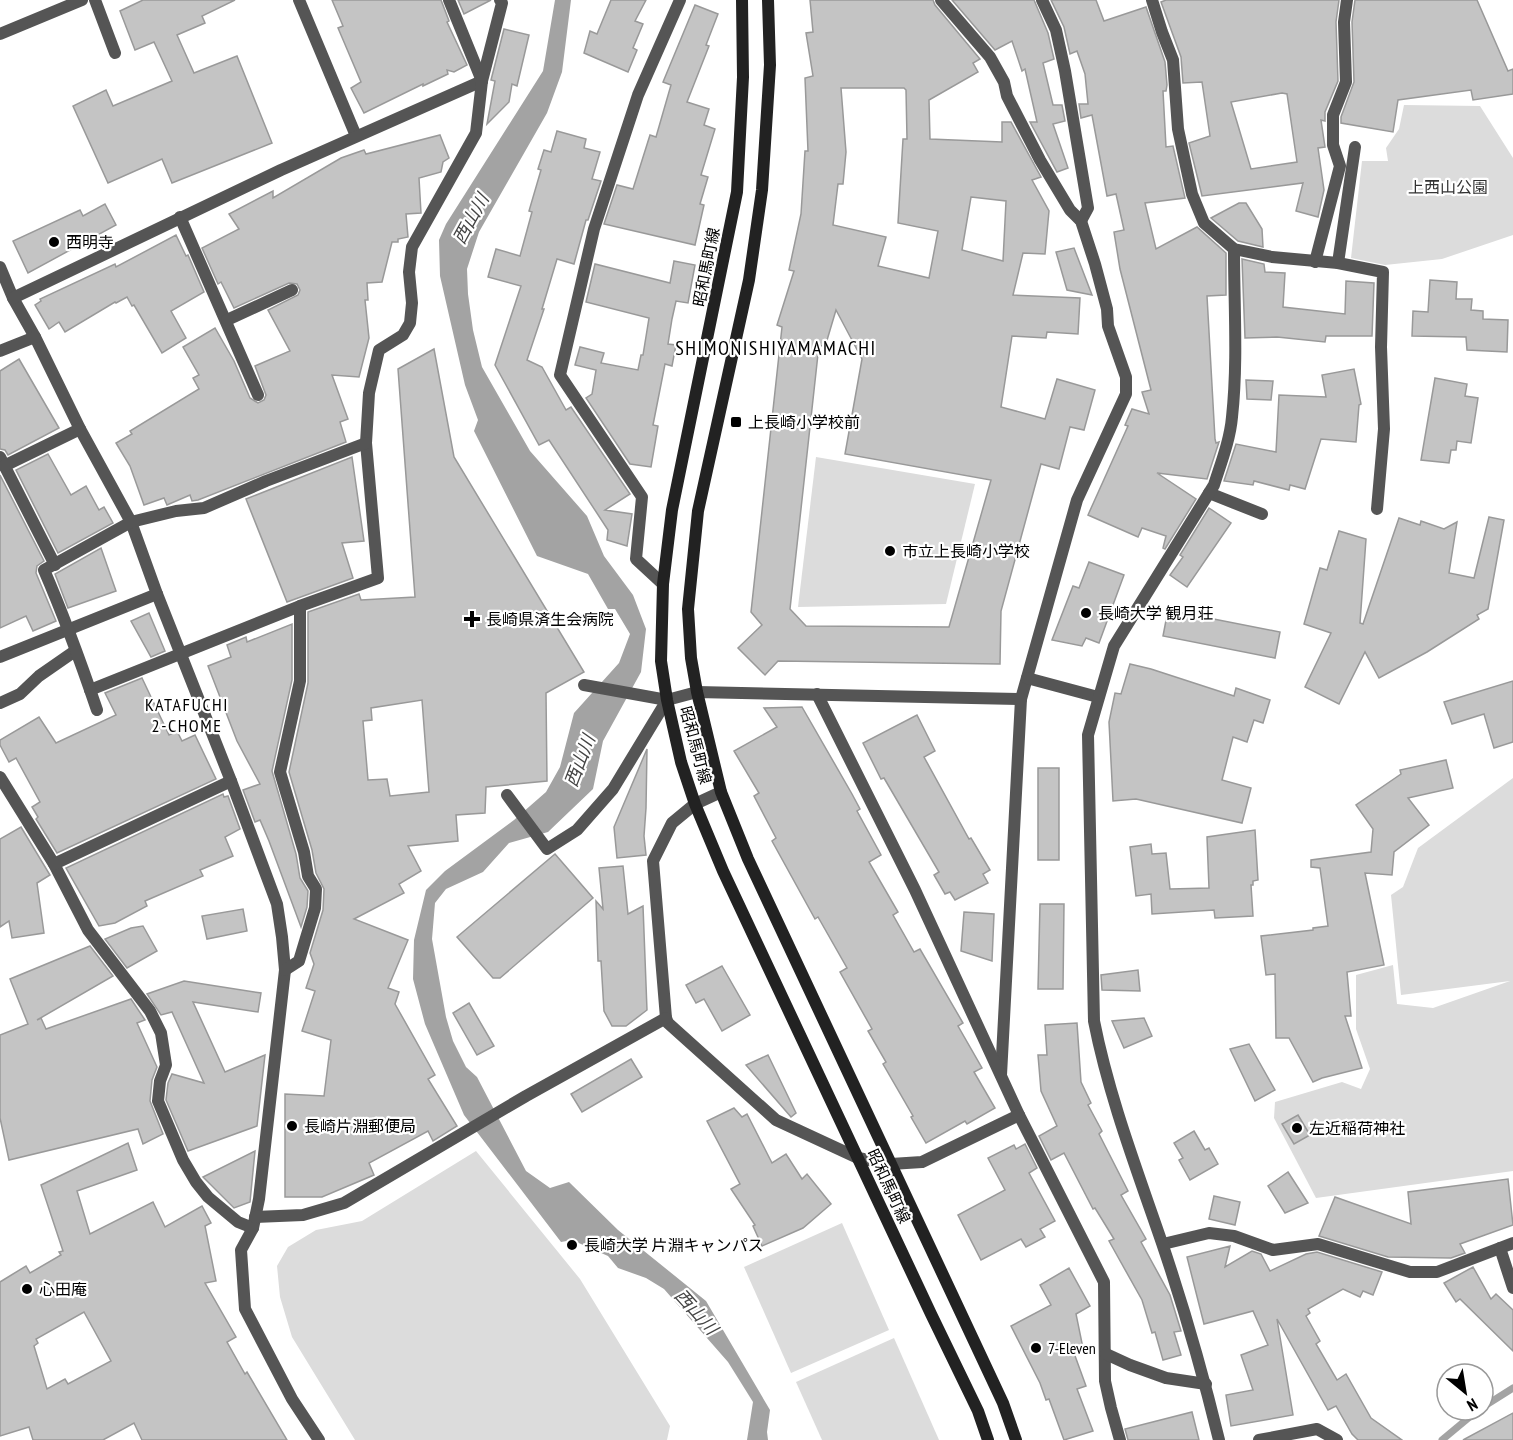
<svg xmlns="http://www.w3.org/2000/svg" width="1513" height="1440" font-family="'PT Sans Narrow','Noto Sans JP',sans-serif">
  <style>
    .green { fill: #dcdcdc }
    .water { fill: #a3a3a3 }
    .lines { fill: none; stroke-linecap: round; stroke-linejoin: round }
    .stream { stroke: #a3a3a3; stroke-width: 7 }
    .building { fill: #c4c4c4; stroke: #999; stroke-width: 1.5; fill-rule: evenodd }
    .lane { stroke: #555; stroke-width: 12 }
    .street { stroke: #555; stroke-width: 12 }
    .secondary { stroke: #222; stroke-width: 12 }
    .poi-dot { fill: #000; stroke: #fff; stroke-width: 2 }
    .labels { text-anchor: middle; stroke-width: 4.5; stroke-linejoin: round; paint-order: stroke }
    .park-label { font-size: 16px; fill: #333; stroke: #fff }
    .poi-label { font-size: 16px; fill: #000; stroke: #fff; text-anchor: start }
    .street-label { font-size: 16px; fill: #000; stroke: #fff }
    .water-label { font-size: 18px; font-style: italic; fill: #444; stroke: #fff }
    .neighbourhood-label { font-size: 18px; letter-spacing: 1.5px; fill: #000; stroke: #fff }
    .quarter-label { font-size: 20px; letter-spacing: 1.5px; fill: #000; stroke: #fff }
  </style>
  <rect width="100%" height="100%" fill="#fff"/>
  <!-- green -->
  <g class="green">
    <path d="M1404 105 1480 106 1513 158V235L1442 259 1385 265 1351 258 1362 161H1388L1386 148 1399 129Z"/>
    <path d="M816 457 975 484 946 604 798 607Z"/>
    <path d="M1513 778V1171L1316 1198 1274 1118 1275 1102 1342 1082 1361 1089 1370 1069 1356 1029V975L1393 965 1397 1004 1433 1008 1510 981 1401 995 1391 895 1403 887 1418 848Z"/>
    <path d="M476 1151 580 1279 670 1426 667 1440H355L292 1337 280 1297 277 1266 288 1247 316 1230 362 1221Z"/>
    <path d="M842 1223 889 1330 791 1373 744 1267Z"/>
    <path d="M894 1338 939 1440H822L796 1382Z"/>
  </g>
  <!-- water -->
  <path class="water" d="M555 0H571L562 72 547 113 479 232 467 269 468 294 473 330 482 367 530 451 587 516 604 556 633 595 646 629 641 672 603 741 593 789 548 832 509 843 483 872 446 889 435 903 432 939 446 1017 453 1041 466 1067 477 1077 526 1171 550 1188 569 1182 618 1230 706 1301 770 1410 767 1432 768 1440H747L753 1402 728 1362 664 1289 646 1278 618 1268 608 1256 572 1240 561 1242 464 1115 425 1024 413 979 414 940 426 890 445 871 514 820 546 792 560 767 574 713 619 663 630 634 615 609H608L588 574 537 556 474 431 478 420 465 385 440 276 439 240 446 224 543 71Z"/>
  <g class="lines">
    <!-- stream -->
    <g class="stream">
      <path d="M1483 1407 1513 1388"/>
      <path d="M1442 1440 1478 1410"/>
    </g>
  </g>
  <!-- building -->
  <g class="building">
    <path d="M143 0H235L202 16 205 23 177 35 194 73 237 56 272 143 172 183 162 159 108 183 73 106 106 90 113 106 172 81 154 42 135 50 120 11Z"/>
    <path d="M332 0H441L449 21 447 22 467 65 454 72 447 70 448 74 423 86V84L364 113 351 88 361 82 338 28 343 26Z"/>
    <path d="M458 0H491L464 14Z"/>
    <path d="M611 0H646L635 21 643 24 633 48 637 50 628 72 584 53 590 31 597 34Z"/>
    <path d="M810 0H933L935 5 980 59 973 63 978 72 929 100 930 139 1002 142V122H1011L1041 177 1032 180 1049 211 1045 254 1023 253 1013 295 1080 298 1078 334 1047 332 1046 338 1012 336 1001 407 1045 419 1057 379 1095 390 1084 430 1070 427 1059 469 1041 464 1001 611 1000 664 778 661 765 675 738 648 762 625 751 612 782 327 777 325 794 271 789 270 801 214 805 151H808L805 78 813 76 806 33 813 32ZM841 88H904L906 90 907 139H903L898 223 938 231 929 278 878 266 886 237 833 225 838 184H843L846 152ZM971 197 1006 201 1003 261 962 250ZM836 310 862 359 845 454 991 480 949 627 806 626 790 609 819 345 825 347Z"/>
    <path d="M952 0H1034L1048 33 1054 59 1043 63 1053 105H1062L1065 121 1053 124 1068 168 1057 172 1030 122H1037L1025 69 1022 71 1012 41 995 50Z"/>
    <path d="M1051 0H1096L1104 21 1146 7 1165 62 1167 85 1166 91H1163L1166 147 1173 146 1185 198 1145 203 1156 249 1197 227 1226 253V295L1207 296 1215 439 1216 443 1219 442 1207 479 1157 473 1196 499 1165 549 1163 548 1166 536 1142 528 1138 537 1088 515 1128 426 1125 425 1132 409 1149 414 1142 392 1151 390 1120 269 1114 232 1124 230 1116 194 1107 196 1092 115 1081 118 1079 104H1088L1085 74 1077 51 1070 54 1064 27Z"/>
    <path d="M1166 0H1339L1336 22 1338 81 1325 112V121L1321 120 1325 147 1318 148 1324 190 1318 217 1296 211 1303 183 1202 196 1189 143 1210 136 1202 82 1183 83 1181 57 1161 2ZM1282 93 1287 94 1297 162 1251 169 1231 102Z"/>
    <path d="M1355 0H1477L1508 71 1513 69V94L1473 100 1471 90 1398 100 1393 132 1341 123V117L1354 82 1352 22Z"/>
    <path d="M695 5 718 14 706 45 709 46 687 102 709 109 704 125 715 129 701 175 708 177 700 204 704 205 695 245 604 224 617 185 633 189 650 135 656 137 671 85 663 82Z"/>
    <path d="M504 29 529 35 517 86 512 84 509 102 487 124 495 81 491 80Z"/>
    <path d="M557 131 586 139 584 148 600 152 592 179 601 181 588 220H586L574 264 557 259 542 309H544L527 360 542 367 566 410 571 407 630 494 605 510 632 514 627 546 607 540 608 530 549 440 539 445 495 365 521 286 488 277 496 249 520 256 532 212 529 211 541 170 538 169 544 150 551 152Z"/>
    <path d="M440 135 449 158 443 162 441 172 419 178 421 213 406 214 408 237 398 239V242H392L382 282 367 283 368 300H365L369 338 359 377 332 375 348 419 340 422 346 442 198 500 192 501 190 495 167 505 164 498 144 505 130 466 116 443 132 434 130 431 199 389 193 378 199 375 183 347 215 328 234 361 250 398 258 403 264 400 266 395 255 366 290 351 268 310 298 295 300 290 297 284 289 283 234 308 221 282 218 284 202 248 239 229 229 214 273 191V198L341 158 364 150 366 154Z"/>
    <path d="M1239 203H1246L1262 229 1263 247 1238 241 1211 218Z"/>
    <path d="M105 204 116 225 28 273 13 241 80 210 83 216Z"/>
    <path d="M176 235 186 256 188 255 204 292 171 311 186 338 162 353 134 305 132 306 127 297 116 303 115 302 65 332 59 322 49 329 35 305 41 301 40 299 115 264 116 267Z"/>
    <path d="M1074 248 1092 295 1067 290 1056 252Z"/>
    <path d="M1242 259 1264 264 1265 272 1285 273 1283 307 1345 314 1346 281 1374 283 1372 336H1326L1325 342 1277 337 1245 338Z"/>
    <path d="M674 261 695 265 688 303 676 301 672 319 668 344 676 345 672 366 665 364 653 425 658 426 651 467 630 464 586 398 592 394 596 370 575 365 580 347 604 353 601 363 638 370 641 355H643L649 318 586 302 595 264 670 283Z"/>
    <path d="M1430 280 1457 282 1456 299H1472L1471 310 1483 311V319L1508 320 1507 352 1467 350 1466 337 1412 336 1413 311 1428 312Z"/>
    <path d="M434 349 454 457 584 672 546 693 547 781 486 787 485 813 456 815 458 841 408 846 421 871 399 884 404 893 354 919 408 940 388 988 399 992 395 1004 435 1075 428 1079 457 1126 433 1141 428 1131 369 1163 374 1175 322 1197H285V1094L324 1096 331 1040 302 1031 315 991 306 988 314 964 310 953 323 910 324 889 316 873 312 850 289 772 308 683V612L359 594 361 600 415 597 398 369ZM422 700 429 792 390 796 387 779 368 780 363 721 372 720 371 708Z"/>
    <path d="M19 359 59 428 8 455 5 450 0 449V371Z"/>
    <path d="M1354 369 1361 404 1359 405 1356 442 1321 439 1305 489 1290 485 1289 490 1254 481 1253 485 1224 481 1236 444 1276 452 1279 395 1326 397 1322 375Z"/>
    <path d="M1435 378 1467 384 1465 396 1478 398 1471 443 1457 441 1456 450H1451L1449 463 1421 460Z"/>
    <path d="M1246 380 1273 381 1271 400 1247 399Z"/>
    <path d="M48 454 71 495 86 486 99 510 104 507 113 523 58 553 16 470Z"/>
    <path d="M352 457 364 541 342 543 353 578 287 602 246 499Z"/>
    <path d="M0 475 44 561 37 566 36 573 56 621 33 631 26 616 0 628Z"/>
    <path d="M1209 508 1231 523 1187 587 1170 575 1183 557 1180 555Z"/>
    <path d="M1489 517 1504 520 1488 609 1477 615 1479 619 1427 652 1379 678 1365 652 1339 704 1305 687 1331 633 1304 624 1320 568 1327 570 1339 531 1366 539 1360 623 1363 624 1399 518 1420 525 1421 521 1444 529 1457 522 1449 573 1474 578Z"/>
    <path d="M101 548 116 591 68 608 55 574Z"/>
    <path d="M1089 562 1124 575 1099 643 1086 638 1082 646 1052 640 1073 586 1079 588Z"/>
    <path d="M1168 610 1280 632 1275 658 1163 636Z"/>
    <path d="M149 613 165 651 151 657 131 621Z"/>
    <path d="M292 624V680L272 771 296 854 300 878 308 891 307 907 301 927 269 841 260 820 255 822 243 790 260 784 237 741 208 666 231 657 227 645 246 637 247 642Z"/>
    <path d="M1130 664 1151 669 1234 696 1236 688 1270 700 1263 723 1254 720 1247 742 1233 737 1222 780 1251 788 1242 823 1136 799 1113 801 1109 722 1115 693 1121 694Z"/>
    <path d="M142 678 169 735 177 731 182 741 195 735 216 779 57 853 36 819 38 817 32 807 40 802 16 758 9 762 0 745V740L39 717 56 743 116 715 105 693Z"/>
    <path d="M1513 681V742L1494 748 1484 714 1452 724 1444 702Z"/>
    <path d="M802 707 852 794 860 809 857 811 881 855 869 862 898 912 893 915 914 952 920 949 963 1023 958 1026 982 1068 974 1072 995 1108 967 1124 965 1121 926 1143 911 1117 913 1116 883 1064 886 1062 868 1031 872 1029 840 972 847 968 818 917 815 919 772 841 776 838 754 796 759 793 734 751 777 727 764 708Z"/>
    <path d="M917 715 935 751 924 757 969 839 971 838 990 870 983 874 988 883 955 900 950 892 945 894 934 875 939 872 884 778 881 779 863 743Z"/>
    <path d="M647 749 646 808 644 836 646 855 617 858 614 827Z"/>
    <path d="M1446 760 1453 788 1408 798 1429 825 1394 852 1392 875 1365 873 1384 965 1347 972 1351 1016H1345L1362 1068 1322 1078 1313 1082 1289 1038H1276L1275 974 1266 975 1261 936 1313 930V928L1328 926 1320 868 1311 867V860L1371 852 1373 829 1356 805 1401 774 1400 770Z"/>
    <rect x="1038" y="768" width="21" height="92"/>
    <path d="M223 794 224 797 228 796 240 829 225 837 233 856 200 870 203 876 145 901 147 906 115 923 99 926 66 868Z"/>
    <path d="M21 827 50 875 37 883 44 933 12 938 9 921 0 927V839Z"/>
    <path d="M1255 830 1258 880 1253 881V885H1251L1253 916 1215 918 1214 910 1152 914 1151 894 1136 896 1130 847 1151 844 1152 854 1166 853 1170 889 1209 888 1207 837Z"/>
    <path d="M555 854 593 898 500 978H493L457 937Z"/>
    <path d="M623 866 628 914 643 906 647 1010 626 1026H612L604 1011 601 961H598L596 901 603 909 599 868Z"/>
    <path d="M1040 904H1064L1063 989H1038Z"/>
    <path d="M243 909 247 931 207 939 202 916Z"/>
    <path d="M964 912 994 914 992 961 961 951Z"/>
    <path d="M143 926 157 951 127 968 105 939 131 928Z"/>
    <path d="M90 946 113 976 37 1020 41 1018 46 1029 131 999 145 1020 137 1023 157 1067 152 1080 150 1101 163 1134 143 1144 138 1129 9 1160 0 1118V1035L28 1024 10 979Z"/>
    <path d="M722 966 750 1015 722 1031 704 999 696 1003 686 985Z"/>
    <path d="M1138 970 1140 991 1102 990 1101 975Z"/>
    <path d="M184 981 261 993 258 1012 193 1002 225 1072 265 1055 257 1126 188 1151 166 1100 168 1083 172 1074 204 1083 172 1012 161 1015 147 994Z"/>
    <path d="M469 1003 494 1046 477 1055 453 1013Z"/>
    <path d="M1144 1018 1152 1036 1124 1048 1112 1021Z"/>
    <path d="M1077 1023 1081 1082 1091 1103 1088 1105 1102 1131 1099 1134 1128 1191 1121 1195 1146 1239 1141 1242 1170 1295 1181 1331 1174 1332 1181 1355 1163 1360 1155 1332 1152 1333 1142 1300 1109 1241 1114 1239 1095 1208 1093 1209 1064 1153 1051 1160 1039 1136 1057 1126 1041 1091 1038 1055H1047L1045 1025Z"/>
    <path d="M1249 1044 1275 1090 1255 1101 1230 1049Z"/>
    <path d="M768 1055 796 1113 791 1117 746 1065Z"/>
    <path d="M631 1059 642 1077 582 1112 571 1094Z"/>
    <path d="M734 1108 742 1117 747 1114 772 1163 786 1154 802 1179 807 1174 831 1204 803 1228 762 1246 753 1226 755 1225 731 1189 740 1184 707 1121Z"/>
    <path d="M1298 1115 1310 1135 1294 1144 1282 1124Z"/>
    <path d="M1194 1131 1205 1150 1209 1148 1218 1164 1190 1180 1179 1160 1183 1158 1174 1143Z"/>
    <path d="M128 1143 137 1170 77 1191 90 1234 153 1202 165 1227 202 1206 211 1223 205 1226 216 1281 205 1283 236 1337 227 1342 245 1374 247 1372 287 1440H142L134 1423 103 1440H33L29 1427 0 1436V1282L26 1266 30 1273 61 1255 59 1252 63 1251 41 1185ZM84 1312 111 1361 68 1384 65 1379 47 1389 34 1346 38 1343 36 1339Z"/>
    <path d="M1025 1144 1037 1168 1029 1173 1055 1221 1040 1229 1045 1237 1026 1247 1021 1239 981 1260 958 1215 1005 1190 988 1158 1014 1145 1016 1149Z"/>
    <path d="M255 1151 250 1202 234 1208 203 1177Z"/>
    <path d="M1288 1172 1308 1203 1285 1213 1268 1186Z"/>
    <path d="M1508 1179 1513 1225 1460 1244 1465 1253 1451 1258 1388 1257 1319 1236 1335 1197 1411 1224 1408 1192Z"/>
    <path d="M1214 1196 1240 1202 1235 1225 1209 1219Z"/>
    <path d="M1230 1246 1225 1267 1252 1251 1261 1254 1270 1271 1306 1254 1317 1252 1382 1272 1373 1295 1363 1291 1360 1297 1343 1289 1308 1309 1310 1313 1306 1316 1320 1341 1316 1344 1337 1380 1346 1374 1371 1418 1402 1440H1358L1352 1434 1336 1406 1328 1410 1277 1319 1293 1415 1231 1426 1226 1395 1253 1390 1241 1355 1268 1345 1253 1311 1204 1324 1187 1257Z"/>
    <path d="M1473 1267 1491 1299 1496 1294 1513 1310V1351L1460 1299 1456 1302 1444 1283Z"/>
    <path d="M1069 1268 1090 1306 1076 1314 1083 1348 1074 1353 1086 1386 1077 1389 1093 1431 1064 1440 1049 1399 1046 1400 1040 1383 1011 1326 1051 1305 1040 1285Z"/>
    <path d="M1192 1412 1199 1440H1128L1125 1429Z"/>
    <path d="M1513 1413V1440H1463Z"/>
  </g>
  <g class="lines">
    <!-- lane -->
    <g class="lane">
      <path d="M1338 263 1355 147"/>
      <path d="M584 685 667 700"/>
    </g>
    <!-- street -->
    <g class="street">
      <path d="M95 0 115 53"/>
      <path d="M299 0 356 136"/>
      <path d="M449 0 482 81"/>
      <path d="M941 0 990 57 1004 82 1007 96 1040 160 1070 210 1081 221 1095 264 1107 309 1108 326 1126 377V394L1077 500 1021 699 1001 1075"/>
      <path d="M1042 0 1056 30 1065 71 1088 208 1081 221"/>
      <path d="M1152 0 1162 32 1173 60 1178 129 1192 194 1204 223 1234 249 1272 257 1338 263 1383 272 1381 347 1384 429 1377 509"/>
      <path d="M0 34 82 0"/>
      <path d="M180 217 258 395"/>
      <path d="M1315 262 1340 166 1333 145V115L1346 82 1344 22 1347 0"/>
      <path d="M0 267 13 298 35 337 80 429 131 522 157 594 231 781 277 904 282 937 285 970 259 1199 253 1228 241 1250 245 1309 292 1399 319 1440"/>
      <path d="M13 298 281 170 482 81"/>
      <path d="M227 320 292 290"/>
      <path d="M0 351 35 337"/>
      <path d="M0 457 55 565"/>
      <path d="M4 466 80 429"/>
      <path d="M1209 493 1262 514"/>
      <path d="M663 584 636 559 642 497 560 375 594 229 638 95 680 0"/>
      <path d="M0 657 157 594"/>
      <path d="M1027 678 1098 697"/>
      <path d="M90 690 300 606 378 578 366 443 369 393 379 350 403 335 410 323 412 303 409 272 412 247 476 133 482 81 502 3 500 0"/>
      <path d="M817 694 915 890 1019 1115 1104 1282 1105 1381 1111 1408 1120 1440"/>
      <path d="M0 703 20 694 39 676 75 651"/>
      <path d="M97 710C81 663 64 616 44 570L131 522 176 511 204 508 266 481 366 443"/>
      <path d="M0 777 54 864 88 930 150 1011 161 1033 166 1065 160 1081 158 1101 183 1160 196 1182 208 1197 238 1222 253 1228"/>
      <path d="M721 792 695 804 672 823 653 861 666 1018 668 1023 776 1120 858 1158 891 1164 922 1162 1019 1115"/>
      <path d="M507 795 547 849 577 830 613 789 667 700 697 692 1021 699"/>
      <path d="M54 864 231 781"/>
      <path d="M285 970 299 961 315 908 316 889 308 876 304 852 280 772 300 681V606"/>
      <path d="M255 1217 303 1215 344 1203 526 1096 666 1018"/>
      <path d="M1163 1244 1209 1233 1234 1236 1273 1250 1318 1244 1410 1272H1437L1513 1243"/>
      <path d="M1500 1248 1513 1288"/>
      <path d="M1106 1354 1130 1365 1166 1378 1206 1384"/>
      <path d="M1219 1440C1203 1374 1184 1308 1162 1243 1137 1170 1109 1097 1094 1021L1088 735 1114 646 1214 485C1221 463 1230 440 1232 417 1238 362 1234 305 1234 249"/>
      <path d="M1259 1440 1317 1429 1337 1440"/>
    </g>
    <!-- secondary -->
    <g class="secondary">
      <path d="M742 0 743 77 737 192 672 510 663 584 661 661 667 700 681 762 695 804 723 871 931 1314 978 1411 988 1440"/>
      <path d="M768 0 770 65 762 190 749 280 698 511 688 609 691 658 697 692 721 792 748 859 1003 1403 1016 1440"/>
    </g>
  </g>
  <!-- markers -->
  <g class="poi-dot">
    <circle cx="54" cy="242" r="6"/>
    <rect x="730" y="416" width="12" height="12" rx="3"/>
    <circle cx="890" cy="551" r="6"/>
    <circle cx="1086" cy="613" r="6"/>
    <path d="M469 610h6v6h6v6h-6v6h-6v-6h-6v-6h6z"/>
    <circle cx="292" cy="1126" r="6"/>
    <circle cx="1297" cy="1128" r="6"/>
    <circle cx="572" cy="1245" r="6"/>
    <circle cx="27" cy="1289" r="6"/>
    <circle cx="1036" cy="1348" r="6"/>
  </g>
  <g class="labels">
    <!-- park labels -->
    <g class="park-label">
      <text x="1448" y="193">上西山公園</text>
    </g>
    <!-- poi labels -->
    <g class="poi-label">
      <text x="66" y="248">西明寺</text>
      <text x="748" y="428">上長崎小学校前</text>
      <text x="902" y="557">市立上長崎小学校</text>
      <text x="1098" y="619">長崎大学 観月荘</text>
      <text x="486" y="625">長崎県済生会病院</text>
      <text x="304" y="1132">長崎片淵郵便局</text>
      <text x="1309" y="1134">左近稲荷神社</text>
      <text x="584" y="1251">長崎大学 片淵キャンパス</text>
      <text x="39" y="1295">心田庵</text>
      <text x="1048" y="1354">7-Eleven</text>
    </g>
    <!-- street labels -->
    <g class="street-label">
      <text transform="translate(706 267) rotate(-79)" y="6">昭和馬町線</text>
      <text transform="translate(696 745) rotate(75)" y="6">昭和馬町線</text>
      <text transform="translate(889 1186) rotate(65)" y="6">昭和馬町線</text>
    </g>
    <!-- water labels -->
    <g class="water-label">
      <text transform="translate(471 219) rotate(-61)" y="6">西山川</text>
      <text transform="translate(580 761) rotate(-69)" y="6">西山川</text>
      <text transform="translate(696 1312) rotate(48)" y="6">西山川</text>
    </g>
    <!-- neighbourhood labels -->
    <g class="neighbourhood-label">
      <text x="187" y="711">KATAFUCHI<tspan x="187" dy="21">2-CHOME</tspan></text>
    </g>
    <!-- quarter labels -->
    <g class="quarter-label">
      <text x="776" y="355">SHIMONISHIYAMAMACHI</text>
    </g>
  </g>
  <!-- north arrow -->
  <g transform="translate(1465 1392) rotate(150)"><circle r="28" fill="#ffffff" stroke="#999999" stroke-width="1.5"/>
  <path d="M0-4.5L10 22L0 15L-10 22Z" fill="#000000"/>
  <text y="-9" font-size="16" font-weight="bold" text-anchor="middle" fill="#000000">N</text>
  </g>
</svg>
